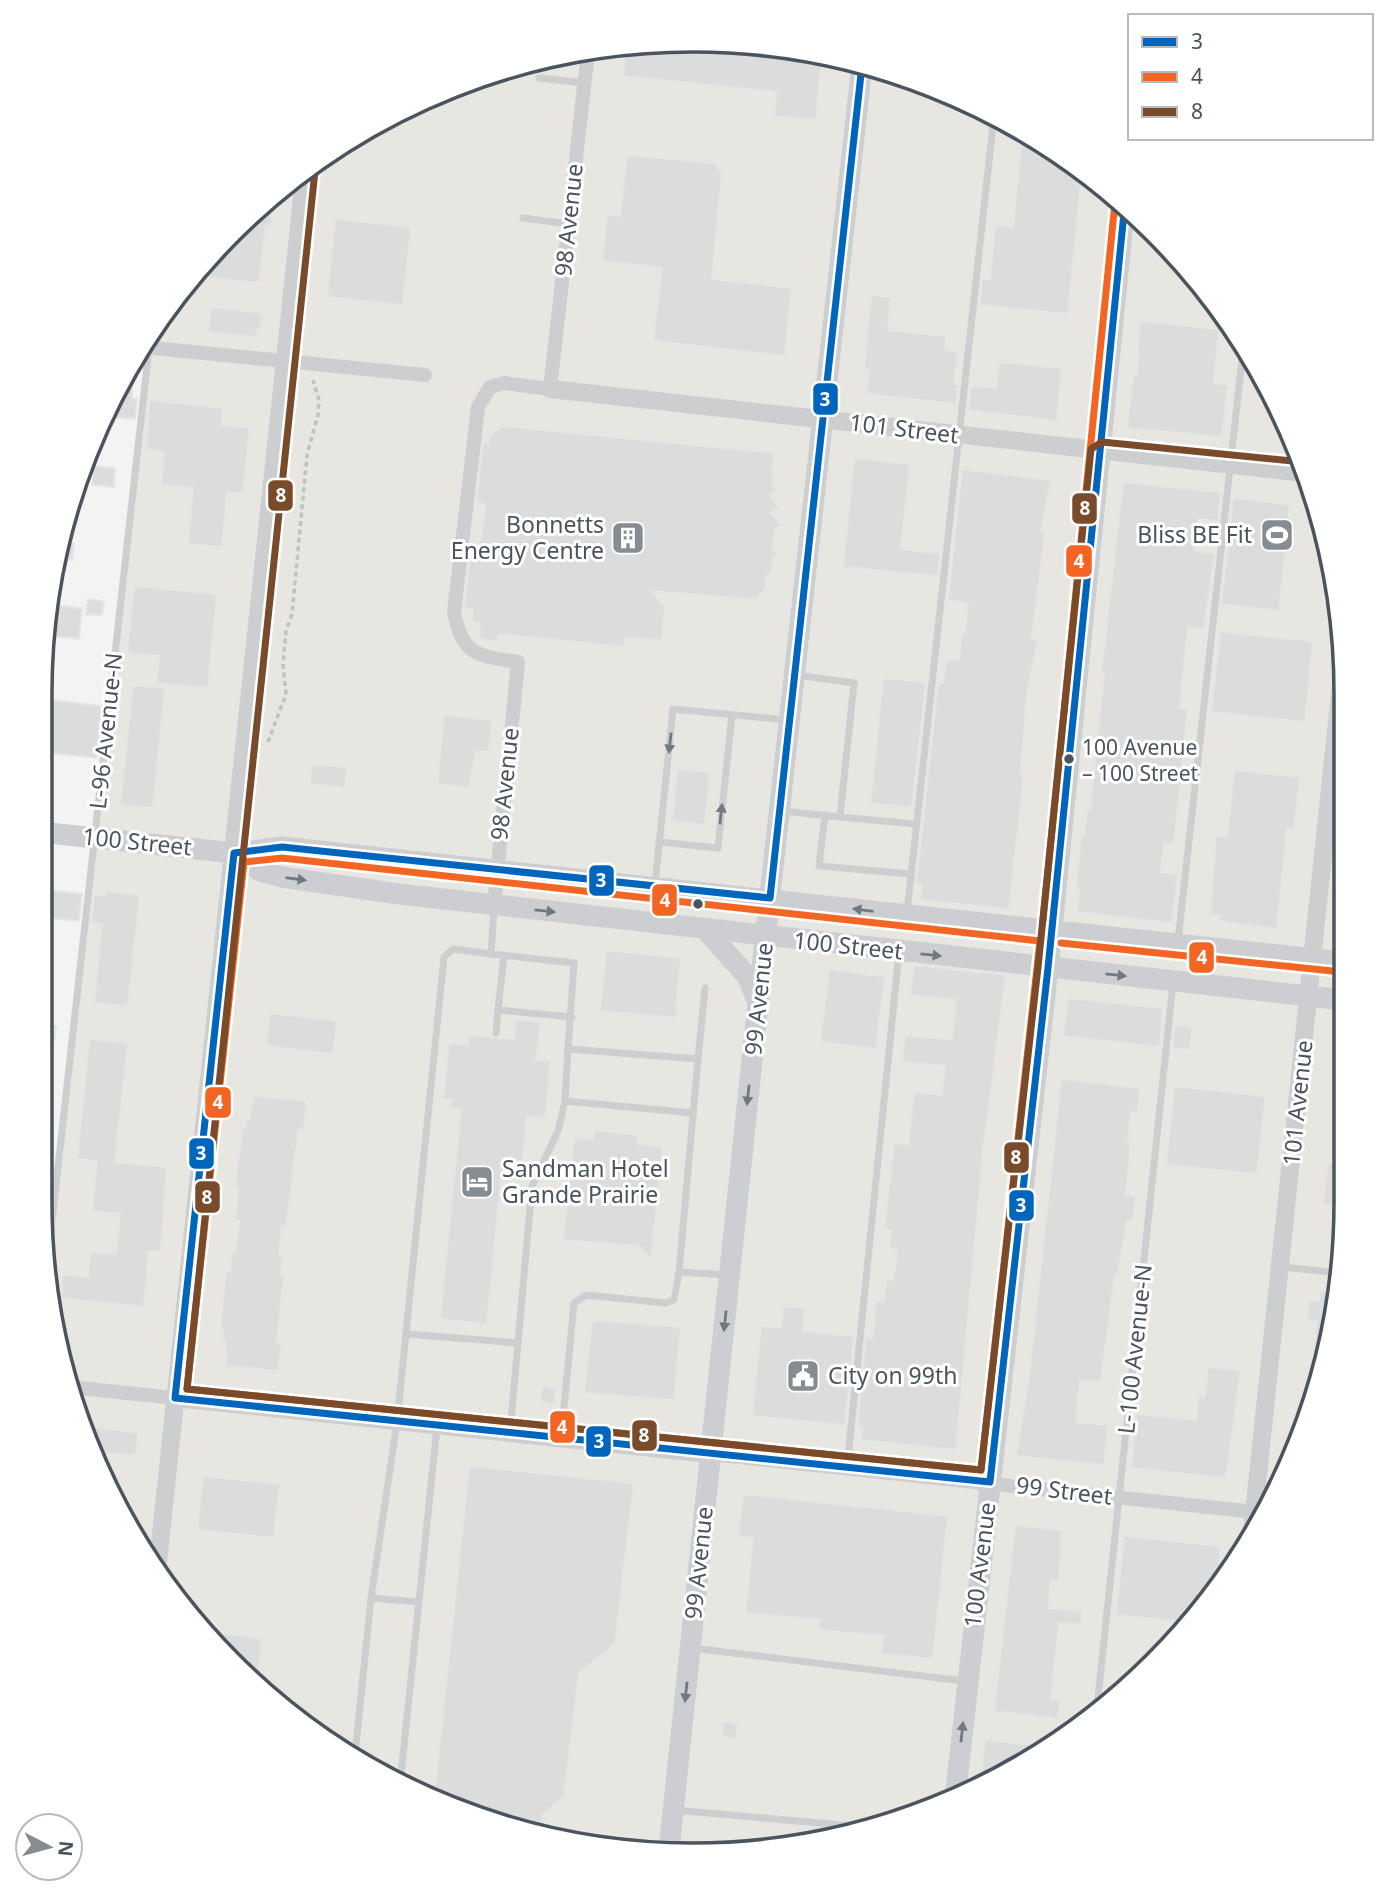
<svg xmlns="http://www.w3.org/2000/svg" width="1387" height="1896" font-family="'Noto Sans',sans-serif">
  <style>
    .commercial { fill: #e7e6e1 }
    .building { fill: #dcdcdd; stroke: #e4e5e5; stroke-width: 2 }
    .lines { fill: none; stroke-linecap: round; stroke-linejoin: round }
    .path { stroke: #bbc6c3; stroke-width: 3.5; stroke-dasharray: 5 3.5; stroke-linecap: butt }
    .service { stroke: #ccced0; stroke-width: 7 }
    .minor { stroke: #ccced0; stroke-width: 14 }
    .tertiary { stroke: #ccced0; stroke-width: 18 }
    .secondary { stroke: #cdced1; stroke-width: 21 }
    .bus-1-casing { stroke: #fff; stroke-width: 12 }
    .bus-2-casing { stroke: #fff; stroke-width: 12 }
    .bus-3-casing { stroke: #fff; stroke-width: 12 }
    .bus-1 { stroke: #0065bd; stroke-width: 7 }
    .bus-2 { stroke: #f26522; stroke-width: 7 }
    .bus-3 { stroke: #7a4b2a; stroke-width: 7 }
    .oneway { fill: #717980 }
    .bus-dot { fill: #4a545e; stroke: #fff; stroke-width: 2.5 }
    .labels { text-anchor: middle; stroke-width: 6; stroke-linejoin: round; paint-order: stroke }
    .bus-label { font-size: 21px; fill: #4a545e; stroke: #fff; text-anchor: start }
    .street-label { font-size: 23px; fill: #4a545e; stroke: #fff }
    .poi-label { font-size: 23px; fill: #4a545e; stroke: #fff; text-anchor: end }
    .rim { fill: none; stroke: #4a545e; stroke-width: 3.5 }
    .line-badge { stroke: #fff; stroke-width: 2.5 }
    .badge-label { font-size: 19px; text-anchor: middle; font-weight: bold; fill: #fff }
  </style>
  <rect width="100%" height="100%" fill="#f3f3f3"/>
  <!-- commercial -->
  <path class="commercial" d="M650 42 778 46 903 75 1020 128 1124 202 1212 296 1297 443 1341 608 1345 1246 1324 1372 1279 1492 1185 1633 1091 1721 944 1806 778 1850H608L405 1789 263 1694 150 1565 63 1372 48 1257 151 330 296 175 404 108 524 63Z"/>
  <!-- building -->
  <g class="building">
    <path d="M650 42 778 46 822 56 816 120 774 116 776 92 623 76 626 46Z"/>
    <path d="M1021 144 1047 147 1082 172 1068 314 980 305 982 279 990 280 995 225 1013 227Z"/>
    <path d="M627 155 714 163 722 173 712 279 792 288 785 356 653 341 662 268 602 261 607 214 620 216Z"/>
    <path d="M273 199 271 226H266L259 283 201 277Z"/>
    <path d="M335 219 411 227 403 305 327 297Z"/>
    <path d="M871 295 891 297 888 330 946 336 945 350 958 351 954 384 958 385 956 404 866 394 870 370H864Z"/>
    <path d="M211 307 262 313 260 331 257 330 256 337 208 332Z"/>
    <path d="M1139 321 1219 329 1214 383 1228 384 1222 437 1127 428 1133 375H1137Z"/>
    <path d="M999 362 1062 368 1057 421 968 410 971 386 996 388Z"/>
    <path d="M132 371V399H137L135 419 111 417Z"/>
    <path d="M149 400 223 408 222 425 250 428 243 493 227 492 222 547 188 544 193 488 161 485 164 452 147 450Z"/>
    <path d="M502 426 774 453 772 484 777 489 769 495 779 508 771 513 782 526 775 530 773 549 778 555 773 559 771 573 766 577 765 590 760 594 759 600 652 591 665 606 662 640 625 638 624 647 498 634V642L478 639 480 623 472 622 473 609 464 608 471 547 480 549 485 504 476 503 483 443 488 444 489 437Z"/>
    <path d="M854 458 910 464 901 549 940 553 938 576 843 567Z"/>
    <path d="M94 466 115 468 114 487 92 485Z"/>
    <path d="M962 469 1051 480 1041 532 1045 533 1032 639 1038 640 1027 695 1021 775H1024L1009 909 920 900 922 884H916L938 683H943L946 659 959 660 962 632 965 633 968 603 948 601Z"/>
    <path d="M1123 482 1219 492 1221 496 1218 521 1198 519 1195 551 1215 553 1204 629 1188 627 1180 708 1188 709 1174 844 1164 843 1161 872 1178 874 1172 923 1077 912 1079 888H1076L1081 835 1084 836 1087 809 1090 810 1104 673H1101Z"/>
    <path d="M1233 498 1290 504 1279 611 1221 604Z"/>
    <path d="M60 542 74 543 72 560 58 558Z"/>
    <path d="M134 586 217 594 208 688 156 683 159 656 127 653Z"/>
    <path d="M88 599 104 601 102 615 86 614Z"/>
    <path d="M54 605 82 608 79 639 51 636Z"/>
    <path d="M1220 632 1313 641 1305 722 1211 712Z"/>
    <path d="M883 678 926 682 912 808 870 803Z"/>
    <path d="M133 685 165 688 153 808 120 805Z"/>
    <path d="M40 699 102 706 97 758 40 752Z"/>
    <path d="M444 715 492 720 489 752 476 751 469 788 437 784Z"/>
    <path d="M312 764 347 767 345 788 310 784Z"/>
    <path d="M677 769 710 772 705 825 672 821Z"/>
    <path d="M1234 770 1300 777 1294 830 1287 829 1277 929 1218 921 1219 915H1210L1216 836 1227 837Z"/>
    <path d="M40 889 82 894 79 921 40 917Z"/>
    <path d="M106 891 140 895 128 1006 94 1003 102 924 91 922 94 895 105 896Z"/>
    <path d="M606 950 681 958 676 1018 600 1011Z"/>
    <path d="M914 965 1006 975 983 1153 956 1450 861 1440 862 1427H857L866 1337 872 1338 876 1301 884 1302 886 1279 893 1280 897 1250 889 1249 891 1230 884 1229 894 1143 908 1145 914 1092 942 1095 945 1066 902 1062 905 1036 952 1039 956 1000 910 995Z"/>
    <path d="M829 969 885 977 876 1049 820 1042Z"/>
    <path d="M1068 998 1163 1008 1160 1047 1063 1036Z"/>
    <path d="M270 1013 337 1021 333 1054 266 1046Z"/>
    <path d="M516 1019 541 1022 536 1060 551 1061 545 1118 527 1117 523 1161 503 1159 487 1324 440 1319 461 1109 450 1108 451 1100 443 1099 449 1043 468 1045 469 1035 514 1039Z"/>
    <path d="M40 1024 56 1026 49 1075 40 1074Z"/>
    <path d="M1175 1025 1192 1027 1190 1050 1172 1048Z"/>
    <path d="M89 1039 128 1043 115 1162 167 1167 161 1251 149 1252 144 1307 60 1298 63 1275 88 1277 90 1252 116 1254 120 1214 92 1211 97 1161 77 1159Z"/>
    <path d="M1061 1079 1140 1088 1138 1113 1131 1112 1128 1140 1131 1141 1126 1195 1136 1196 1133 1221H1127L1118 1275H1115L1101 1382 1080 1380 1076 1422 1108 1425 1104 1465 1016 1456 1029 1376Z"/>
    <path d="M1174 1086 1266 1096 1257 1174 1166 1165Z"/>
    <path d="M254 1096 307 1101 304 1130H299L286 1226H282L279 1256 283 1257 281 1276H284L277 1342H282L278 1371 226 1366 225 1341H222L223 1331H220L226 1271H230L232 1250 235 1251 239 1221H235L238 1189 235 1188 242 1128H245L246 1120H249Z"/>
    <path d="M594 1130 639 1135 638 1144 663 1147 651 1259 640 1246 563 1240 574 1138 593 1139Z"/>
    <path d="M1328 1163 1345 1165V1207L1323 1205Z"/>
    <path d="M1320 1290 1338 1292 1327 1356 1313 1354 1317 1321 1307 1320 1309 1300 1319 1301Z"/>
    <path d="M783 1306 805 1308 803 1331 854 1336 845 1425 752 1416 761 1326 781 1328Z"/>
    <path d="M592 1320 681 1327 674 1400 584 1393Z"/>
    <path d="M1208 1367 1241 1370 1226 1478 1131 1468 1136 1414 1196 1420 1198 1396 1205 1397Z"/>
    <path d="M542 1386 556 1388 555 1404 540 1402Z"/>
    <path d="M88 1427 138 1432 136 1456 99 1452Z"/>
    <path d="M469 1466 634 1483 615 1644 579 1673 564 1797 542 1815V1822H531L530 1827 434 1797Z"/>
    <path d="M203 1476 280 1484 274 1538 197 1530Z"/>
    <path d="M743 1494 948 1516 933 1659 881 1654 883 1636 818 1630 819 1620 745 1613 753 1538 738 1537Z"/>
    <path d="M1015 1525 1062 1530 1059 1582 1051 1581 1049 1608 1083 1611 1081 1625 1059 1623 1051 1699 1060 1700 1058 1719 994 1711Z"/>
    <path d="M1124 1536 1221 1546 1217 1585 1191 1623 1116 1615Z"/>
    <path d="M209 1632 262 1638 257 1687 223 1648Z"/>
    <path d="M723 1721 738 1723 737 1739 721 1737Z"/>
    <path d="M985 1740 1047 1746 980 1785Z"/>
  </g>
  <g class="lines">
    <!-- path -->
    <path class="path" d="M268 742 286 694 283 665 286 631 292 614 307 455 318 415 319 400 313 380"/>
    <!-- service -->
    <g class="service">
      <path d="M539 78 584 83"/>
      <path d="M523 218 569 224"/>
      <path d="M796 675 854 683 840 817 916 824"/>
      <path d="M782 811 840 817"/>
      <path d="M825 815 819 866 911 874"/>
      <path d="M659 842 718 848 732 715"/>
      <path d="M655 884 673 709 786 720"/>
      <path d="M494 907 491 954 574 963 568 1049"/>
      <path d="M907 912 994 116"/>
      <path d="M1178 941 1243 350"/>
      <path d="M498 1010 504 955"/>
      <path d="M496 1033 498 1010 572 1017"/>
      <path d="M698 1059 679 1272 727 1275"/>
      <path d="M565 1101 693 1113"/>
      <path d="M48 1257 151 330"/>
      <path d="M1281 1267 1341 1273"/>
      <path d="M406 1334 518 1343"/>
      <path d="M510 1432 532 1186 558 1131 565 1101 568 1049 698 1059 705 988"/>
      <path d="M561 1438 574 1303 586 1295 665 1303 674 1300 679 1272"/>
      <path d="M847 1468 899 952"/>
      <path d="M371 1598 419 1602"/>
      <path d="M691 1648 964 1681"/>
      <path d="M1096 1717 1173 983"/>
      <path d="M355 1755 371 1598 397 1422 444 957 453 949 491 954"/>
      <path d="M400 1785 437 1427"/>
      <path d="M674 1810 864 1827"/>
    </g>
    <!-- minor -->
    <g class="minor">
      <path d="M143 347 425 375"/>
      <path d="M494 906 518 662C477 656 462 655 454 612L478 407 490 387 504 383 550 389 588 52"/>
      <path d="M69 1387 175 1398"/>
      <path d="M710 1454 1255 1512"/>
    </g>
    <!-- tertiary -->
    <g class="tertiary">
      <path d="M550 389 1305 473"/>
      <path d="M175 1398 710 1454"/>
      <path d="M1252 1532 1342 674"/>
      <path d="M157 1572 305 170"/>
    </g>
    <!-- secondary -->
    <g class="secondary">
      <path d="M40 832 234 853 282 847 1343 962"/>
      <path d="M234 853 260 871 281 877 399 894 1344 1000"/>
      <path d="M705 929 747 976 757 1000"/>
      <path d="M955 1799 1048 968 1125 203"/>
      <path d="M669 1850 758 1003 862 65"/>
    </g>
    <defs>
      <path id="bus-1" d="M862 65 770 898 282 847 234 853 175 1398 990 1482 1048 968 1125 203"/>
      <g id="bus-2">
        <path d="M282 858 1040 941 981 1470 187 1389 244 862Z"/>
        <path d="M1043 920 1115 202"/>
        <path d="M1061 943 1342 972"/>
      </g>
      <path id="bus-3" d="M315 171 187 1389 981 1470 1038 967 1091 449 1102 442 1302 462"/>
    </defs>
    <!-- bus-1 casing -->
    <use href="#bus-1" class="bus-1-casing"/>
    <!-- bus-2 casing -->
    <use href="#bus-2" class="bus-2-casing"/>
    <!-- bus-3 casing -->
    <use href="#bus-3" class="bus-3-casing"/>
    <!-- bus-1 -->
    <use href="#bus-1" class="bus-1"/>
    <!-- bus-2 -->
    <use href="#bus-2" class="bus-2"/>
    <!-- bus-3 -->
    <use href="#bus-3" class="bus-3"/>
  </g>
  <!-- one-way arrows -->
  <defs><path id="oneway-solid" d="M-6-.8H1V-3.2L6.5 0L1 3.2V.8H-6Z" transform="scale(1.75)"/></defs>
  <g class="oneway">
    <use href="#oneway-solid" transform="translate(670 743) rotate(96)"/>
    <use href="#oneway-solid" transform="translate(721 814) rotate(-84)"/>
    <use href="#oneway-solid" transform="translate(296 879) rotate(8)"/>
    <use href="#oneway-solid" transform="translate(863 910) rotate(-173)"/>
    <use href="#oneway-solid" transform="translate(545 911) rotate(6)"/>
    <use href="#oneway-solid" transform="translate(931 955) rotate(6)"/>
    <use href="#oneway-solid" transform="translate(1116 975) rotate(6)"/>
    <use href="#oneway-solid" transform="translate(748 1095) rotate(96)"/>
    <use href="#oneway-solid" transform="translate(725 1321) rotate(96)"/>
    <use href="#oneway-solid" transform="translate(686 1692) rotate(96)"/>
    <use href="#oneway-solid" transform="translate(962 1732) rotate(-84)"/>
  </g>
  <!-- icons -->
  <defs>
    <symbol id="stadium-square" viewBox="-11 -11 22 22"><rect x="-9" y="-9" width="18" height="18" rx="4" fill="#858c92" stroke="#fff"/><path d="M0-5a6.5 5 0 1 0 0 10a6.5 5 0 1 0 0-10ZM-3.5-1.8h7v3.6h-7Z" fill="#fff"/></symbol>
    <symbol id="building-square" viewBox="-11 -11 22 22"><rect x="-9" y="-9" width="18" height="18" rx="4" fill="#858c92" stroke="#fff"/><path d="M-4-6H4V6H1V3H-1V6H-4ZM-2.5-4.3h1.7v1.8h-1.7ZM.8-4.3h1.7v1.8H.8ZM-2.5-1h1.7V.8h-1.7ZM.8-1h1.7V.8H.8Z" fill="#fff"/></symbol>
    <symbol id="hotel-square" viewBox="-11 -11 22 22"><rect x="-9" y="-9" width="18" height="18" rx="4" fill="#858c92" stroke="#fff"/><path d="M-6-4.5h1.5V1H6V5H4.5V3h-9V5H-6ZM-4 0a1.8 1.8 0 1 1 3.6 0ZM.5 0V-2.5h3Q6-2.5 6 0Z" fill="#fff"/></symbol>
    <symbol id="civic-square" viewBox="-11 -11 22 22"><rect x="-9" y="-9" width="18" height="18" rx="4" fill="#858c92" stroke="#fff"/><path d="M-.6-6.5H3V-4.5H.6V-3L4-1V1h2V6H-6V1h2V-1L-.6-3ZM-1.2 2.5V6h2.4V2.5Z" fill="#fff"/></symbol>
  </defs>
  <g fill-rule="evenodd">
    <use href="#stadium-square" x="1258" y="516" width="38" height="38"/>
    <use href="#building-square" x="609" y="519" width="38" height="38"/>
    <use href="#hotel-square" x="458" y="1163" width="38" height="38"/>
    <use href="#civic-square" x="784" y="1357" width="38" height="38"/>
  </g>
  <!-- markers -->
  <g class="bus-dot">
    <circle cx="1069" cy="759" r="6"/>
    <circle cx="698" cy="904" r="6"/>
  </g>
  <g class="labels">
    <!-- bus labels -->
    <g class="bus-label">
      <text x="1082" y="755">100 Avenue<tspan x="1082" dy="26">– 100 Street</tspan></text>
    </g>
    <!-- street labels -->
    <g class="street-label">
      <text transform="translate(569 220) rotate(-84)" y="8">98 Avenue</text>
      <text transform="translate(904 429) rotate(7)" y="8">101 Street</text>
      <text transform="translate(106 731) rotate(-84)" y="8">L-96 Avenue-N</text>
      <text transform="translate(505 784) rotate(-84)" y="8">98 Avenue</text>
      <text transform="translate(137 842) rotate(6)" y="8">100 Street</text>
      <text transform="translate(848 946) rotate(6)" y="8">100 Street</text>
      <text transform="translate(759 999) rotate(-84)" y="8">99 Avenue</text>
      <text transform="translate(1298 1103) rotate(-84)" y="8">101 Avenue</text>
      <text transform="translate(1135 1349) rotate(-84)" y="8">L-100 Avenue-N</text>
      <text transform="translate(1064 1491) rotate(7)" y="8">99 Street</text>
      <text transform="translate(699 1563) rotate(-84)" y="8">99 Avenue</text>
      <text transform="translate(980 1565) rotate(-83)" y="8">100 Avenue</text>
    </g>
    <!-- poi labels -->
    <g class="poi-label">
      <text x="604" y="533">Bonnetts<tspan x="604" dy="26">Energy Centre</tspan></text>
      <text x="1252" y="543">Bliss BE Fit</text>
      <text x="502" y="1177" text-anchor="start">Sandman Hotel<tspan x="502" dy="26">Grande Prairie</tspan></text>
      <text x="828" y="1384" text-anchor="start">City on 99th</text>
    </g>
  </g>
  <!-- crop -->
  <path d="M0 0H1387V1896H0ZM693 52H693A641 641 0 0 1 1334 693V1202A641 641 0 0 1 693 1843H693A641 641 0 0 1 52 1202V693A641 641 0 0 1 693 52Z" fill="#fff" fill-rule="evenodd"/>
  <path class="rim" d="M693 52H693A641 641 0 0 1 1334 693V1202A641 641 0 0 1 693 1843H693A641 641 0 0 1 52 1202V693A641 641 0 0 1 693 52Z"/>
  <g class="line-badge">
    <rect x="812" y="382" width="27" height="34" rx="7" fill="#0065bd"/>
    <rect x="267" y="479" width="27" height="33" rx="7" fill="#7a4b2a"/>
    <rect x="1071" y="492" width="27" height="33" rx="7" fill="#7a4b2a"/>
    <rect x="1065" y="544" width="28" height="34" rx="7" fill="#f26522"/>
    <rect x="588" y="864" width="27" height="33" rx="7" fill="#0065bd"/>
    <rect x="651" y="883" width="27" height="34" rx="7" fill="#f26522"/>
    <rect x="1188" y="941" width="27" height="33" rx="7" fill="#f26522"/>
    <rect x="204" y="1086" width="28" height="33" rx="7" fill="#f26522"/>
    <rect x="188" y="1137" width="27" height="33" rx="7" fill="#0065bd"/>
    <rect x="1003" y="1141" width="27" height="33" rx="7" fill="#7a4b2a"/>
    <rect x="194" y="1180" width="27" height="34" rx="7" fill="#7a4b2a"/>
    <rect x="1008" y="1189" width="27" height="33" rx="7" fill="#0065bd"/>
    <rect x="549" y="1410" width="27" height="34" rx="7" fill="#f26522"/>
    <rect x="631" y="1419" width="27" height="33" rx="7" fill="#7a4b2a"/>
    <rect x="585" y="1425" width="27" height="33" rx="7" fill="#0065bd"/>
  </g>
  <g class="badge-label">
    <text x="825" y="406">3</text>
    <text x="281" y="502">8</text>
    <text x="1085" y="515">8</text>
    <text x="1079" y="568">4</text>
    <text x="601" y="887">3</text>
    <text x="665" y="907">4</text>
    <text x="1202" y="964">4</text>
    <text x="218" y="1109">4</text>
    <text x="201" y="1160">3</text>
    <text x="1016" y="1164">8</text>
    <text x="207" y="1204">8</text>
    <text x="1021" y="1212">3</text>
    <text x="562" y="1434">4</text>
    <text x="644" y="1442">8</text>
    <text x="599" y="1448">3</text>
  </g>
  <!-- legend -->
  <rect x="1128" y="14" width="245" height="126" fill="#ffffff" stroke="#b7bbbf" stroke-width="2"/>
  <rect x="1142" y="37" width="35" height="10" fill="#0065bd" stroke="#b7bbbf" stroke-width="2"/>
  <text x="1191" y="49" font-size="21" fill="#4a545e">3</text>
  <rect x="1142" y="72" width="35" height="10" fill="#f26522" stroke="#b7bbbf" stroke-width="2"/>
  <text x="1191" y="84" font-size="21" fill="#4a545e">4</text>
  <rect x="1142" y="107" width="35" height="10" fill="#7a4b2a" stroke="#b7bbbf" stroke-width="2"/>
  <text x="1191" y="119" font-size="21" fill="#4a545e">8</text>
  <!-- north arrow -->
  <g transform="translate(49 1847) rotate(96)"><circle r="33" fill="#ffffff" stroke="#b7bbbf" stroke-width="2"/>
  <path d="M0-5L12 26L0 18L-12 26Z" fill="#858c92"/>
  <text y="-10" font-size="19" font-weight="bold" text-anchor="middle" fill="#4a545e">N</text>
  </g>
</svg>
